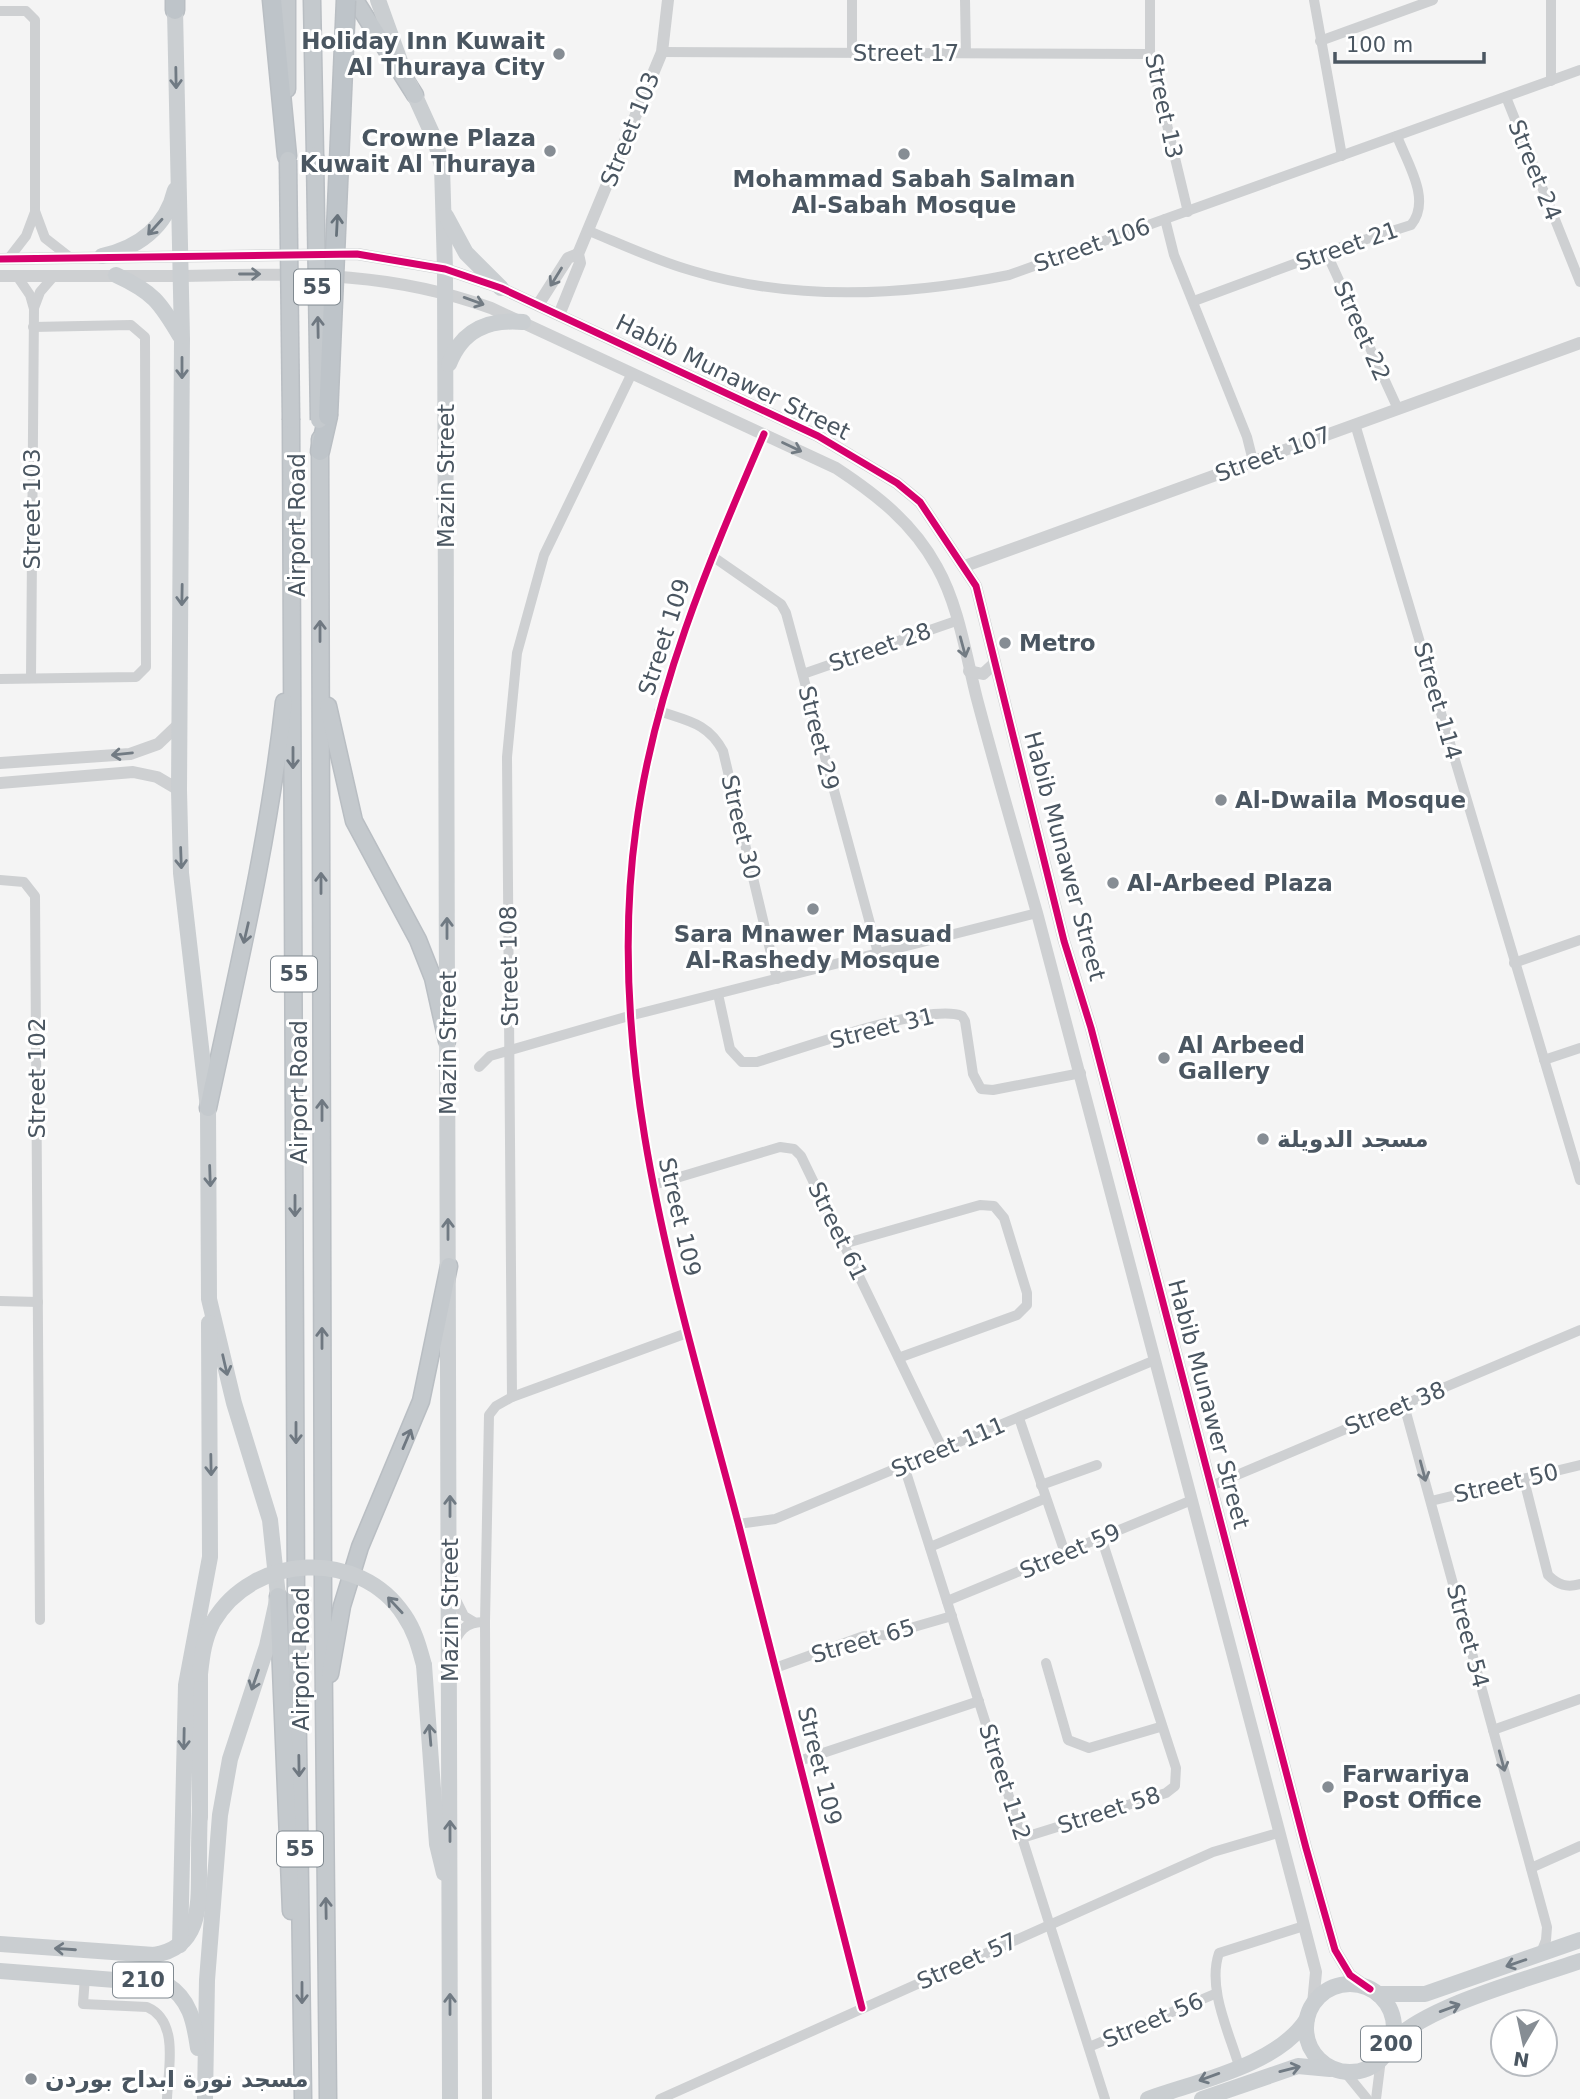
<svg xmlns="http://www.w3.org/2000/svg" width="1580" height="2099" font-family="'DejaVu Sans',Cairo,sans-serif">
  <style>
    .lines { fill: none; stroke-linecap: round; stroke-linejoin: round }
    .trunk-casing { stroke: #b9bec3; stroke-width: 19 }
    .motorway-casing { stroke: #b9bec3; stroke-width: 21 }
    .minor { stroke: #ced0d2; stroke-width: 10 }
    .tertiary { stroke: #ced0d2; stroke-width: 12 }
    .primary { stroke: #caced1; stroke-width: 16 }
    .trunk { stroke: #c4c9cd; stroke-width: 16 }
    .motorway { stroke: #bec4c9; stroke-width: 18 }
    .trunk-bridge-casing { stroke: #b9bec3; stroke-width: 19; stroke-linecap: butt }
    .motorway-bridge-casing { stroke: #b9bec3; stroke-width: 21; stroke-linecap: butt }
    .primary-bridge { stroke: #caced1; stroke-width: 16 }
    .trunk-bridge { stroke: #c4c9cd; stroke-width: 16 }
    .motorway-bridge { stroke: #bec4c9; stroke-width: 18 }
    .cycleway-casing { stroke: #fff; stroke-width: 11 }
    .cycleway { stroke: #d6006c; stroke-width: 7 }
    .oneway { stroke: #707a83 }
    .oneway2 { stroke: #67727b }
    .oneway3 { stroke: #727b83 }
    .oneway4 { stroke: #6f7881 }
    .poi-dot { fill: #868d94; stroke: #fff; stroke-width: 2.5 }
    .labels { text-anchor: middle; stroke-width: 6; stroke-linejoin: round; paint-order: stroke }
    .shield { fill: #fff; stroke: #808990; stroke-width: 2 }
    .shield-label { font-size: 21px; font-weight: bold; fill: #4a5661 }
    .poi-label { font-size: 23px; font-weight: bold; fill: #4a5661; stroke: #fff; text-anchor: start }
    .street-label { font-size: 23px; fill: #4a5661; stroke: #fff }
  </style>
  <rect width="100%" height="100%" fill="#f4f4f4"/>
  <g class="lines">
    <defs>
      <g id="trunk">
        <path d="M287 0V89"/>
        <path d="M312 0 315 155"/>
        <path d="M355 0 415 95"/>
        <path d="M291 420 296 1600 303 2099"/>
        <path d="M320 439 323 1602 328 2099"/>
        <path d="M328 706 354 821 418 940 433 978 447 1041"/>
        <path d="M208 1108C237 973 269 840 284 702"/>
        <path d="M278 1596 291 1911"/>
        <path d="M330 1674 342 1606 360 1547 421 1401 449 1266"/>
      </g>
      <g id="motorway">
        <path d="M175 0V10"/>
        <path d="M272 0 287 156"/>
        <path d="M320 451 328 416"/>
      </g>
    </defs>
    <!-- trunk casing -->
    <use href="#trunk" class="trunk-casing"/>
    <!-- motorway casing -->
    <use href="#motorway" class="motorway-casing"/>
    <!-- minor -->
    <g class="minor">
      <path d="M852 0V53"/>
      <path d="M965 0 966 53"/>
      <path d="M1150 0V54L1188 212"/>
      <path d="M1314 0 1342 156"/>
      <path d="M1551 0V81"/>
      <path d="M0 11H26L35 20V211L45 238 68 256"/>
      <path d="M1320 41 1433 0"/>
      <path d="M662 52 1150 54"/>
      <path d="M1506 97 1580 282"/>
      <path d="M1165 219 1174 255 1247 437 1253 461"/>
      <path d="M589 231C623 245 657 261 693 271 796 302 905 296 1009 275L1580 70"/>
      <path d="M1326 252 1398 409"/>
      <path d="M9 258 26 236 35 212"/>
      <path d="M17 276 30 295 34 309 31 678"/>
      <path d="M1194 301 1326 252 1411 225C1432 200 1407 163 1397 136"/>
      <path d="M34 308 40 292 53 277"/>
      <path d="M1355 424 1580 1180"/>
      <path d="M764 434C709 562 654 689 636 828 603 1068 679 1297 739 1526 781 1686 821 1847 862 2008"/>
      <path d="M712 556 781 604 786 613 878 953"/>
      <path d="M803 674 956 621"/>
      <path d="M0 679 136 677 146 667 145 337 131 325 33 327"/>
      <path d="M659 711C688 721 708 723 723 751L777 979"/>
      <path d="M0 880 24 882 35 896 40 1620"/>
      <path d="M1514 963 1580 940"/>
      <path d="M718 994 730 1049 742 1062H757C797 1050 929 1002 962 1016L965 1021 973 1074 981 1089 993 1090 1081 1073"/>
      <path d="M1544 1060 1580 1048"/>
      <path d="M479 1067 490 1056 629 1016 1037 913"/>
      <path d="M653 1185 780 1147 794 1149 801 1156 942 1448"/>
      <path d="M843 1244 980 1205 994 1206 1004 1218 1027 1293V1305L1017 1315 901 1357"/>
      <path d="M0 1301 38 1302"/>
      <path d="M512 1397 507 757 517 653 544 555 632 373"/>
      <path d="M1404 1405 1547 1927 1546 1940 1540 1955"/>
      <path d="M1019 1418 1065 1553"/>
      <path d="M904 1466 1105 2099"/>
      <path d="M1524 1480 1548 1575C1558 1585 1567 1588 1580 1584"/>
      <path d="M1041 1485 1097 1465"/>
      <path d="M1211 1486 1580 1330"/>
      <path d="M1431 1501 1580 1465"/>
      <path d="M738 1524 775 1519 1155 1360"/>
      <path d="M930 1547 1044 1499"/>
      <path d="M451 1590 464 1616 474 1622"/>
      <path d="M947 1601 1192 1500"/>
      <path d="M452 1649C458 1631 465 1622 485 1622"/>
      <path d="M1046 1663 1068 1740 1089 1748 1160 1727"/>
      <path d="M775 1668 864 1636 886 1635 952 1616"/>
      <path d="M1493 1730 1580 1699"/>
      <path d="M799 1761 979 1701"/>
      <path d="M1022 1838 1166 1793 1175 1786 1176 1768 1101 1537"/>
      <path d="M1531 1868 1580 1846"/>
      <path d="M85 1977 83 2004 147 2007C180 2021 168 2070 167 2099"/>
      <path d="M1089 2047 1217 1993"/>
      <path d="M1239 2066C1229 2032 1207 1988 1219 1953L1304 1926"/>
      <path d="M1345 2072 1367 2099"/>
      <path d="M487 2099 485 1622 489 1415 496 1406 512 1397 687 1333"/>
      <path d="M660 2099 1213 1852 1278 1833"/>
      <path d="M1376 2099 1381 2059"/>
    </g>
    <!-- tertiary -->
    <g class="tertiary">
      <path d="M0 259 357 254 445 269 501 288 818 436 897 483 920 502 976 586 1064 941 1091 1028 1306 1848 1335 1950 1350 1975 1370 1989"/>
      <path d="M0 276C55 276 110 276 165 276 282 275 378 267 491 308L836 468C877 495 913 523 937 567 959 606 966 656 977 699 996 771 1017 842 1037 913L1301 1914 1316 1972 1313 2004"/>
      <path d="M538 305 568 258 578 254"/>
      <path d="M559 315 580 263 578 254 662 52 668 0"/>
      <path d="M965 566 1580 343"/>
      <path d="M969 671 983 674 995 663"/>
      <path d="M0 763 130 754 158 744 180 723"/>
      <path d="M0 783 133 772 157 777 179 790"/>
    </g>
    <!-- primary -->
    <g class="primary">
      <path d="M378 0 401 64"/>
      <path d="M175 10 182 339 179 790 181 873 208 1108 209 1299 234 1403 270 1520 278 1596 267 1646 230 1759 220 1815 207 1980 205 2099"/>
      <path d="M410 85 435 140 442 166 445 269 450 2099"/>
      <path d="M446 216 466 253 501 288"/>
      <path d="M102 256C137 248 166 228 175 190"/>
      <path d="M116 275C153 292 160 302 180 336"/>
      <path d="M449 364C462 330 488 319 523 322"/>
      <path d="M424 1665 437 1844 444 1873"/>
      <path d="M200 1817V1674"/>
      <path d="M0 1944 154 1955C200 1948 199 1907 199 1869 199 1849 199 1829 200 1809"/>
      <path d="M180 1945 186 1685 210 1557 209 1323"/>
      <path d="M0 1971 166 1984C190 1999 194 2021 198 2048"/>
      <circle cx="1350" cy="2028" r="44"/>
      <path d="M1378 1994H1425L1580 1940"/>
      <path d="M1392 2042C1428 2005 1529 1979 1580 1961"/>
      <path d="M1148 2099C1198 2081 1278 2065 1307 2019"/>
      <path d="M1202 2099 1298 2066 1330 2069"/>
    </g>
    <!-- trunk -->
    <use href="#trunk" class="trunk"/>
    <!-- motorway -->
    <use href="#motorway" class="motorway"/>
    <defs>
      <g id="trunk-bridge">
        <path d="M315 155 319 420"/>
        <path d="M288 160 291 420"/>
      </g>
      <path id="motorway-bridge" d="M328 416 346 0"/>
    </defs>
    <!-- trunk-bridge casing -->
    <use href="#trunk-bridge" class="trunk-bridge-casing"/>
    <!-- motorway-bridge casing -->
    <use href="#motorway-bridge" class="motorway-bridge-casing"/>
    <!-- primary-bridge -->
    <path class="primary-bridge" d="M200 1674C202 1656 204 1639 213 1622 253 1553 360 1548 404 1615 415 1631 419 1647 424 1665"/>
    <!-- trunk-bridge -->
    <use href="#trunk-bridge" class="trunk-bridge"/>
    <!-- motorway-bridge -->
    <use href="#motorway-bridge" class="motorway-bridge"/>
    <defs>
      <g id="cycleway">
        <path d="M0 259 357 254 445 269 501 288 818 436 897 483 920 502 976 586 1064 941 1091 1028 1306 1848 1335 1950 1350 1975 1370 1989"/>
        <path d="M764 434C709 562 654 689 636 828 603 1068 679 1297 739 1526 781 1686 821 1847 862 2008"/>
      </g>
    </defs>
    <!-- cycleway casing -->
    <use href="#cycleway" class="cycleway-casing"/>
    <!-- cycleway -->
    <use href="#cycleway" class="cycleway"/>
  </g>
  <!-- one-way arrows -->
  <defs><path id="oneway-shaft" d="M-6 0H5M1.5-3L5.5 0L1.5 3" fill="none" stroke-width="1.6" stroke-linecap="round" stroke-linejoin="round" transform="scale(1.75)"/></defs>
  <g class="oneway">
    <use href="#oneway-shaft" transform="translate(176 78) rotate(89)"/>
    <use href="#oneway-shaft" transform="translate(155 227) rotate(132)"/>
    <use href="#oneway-shaft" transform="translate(182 368) rotate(90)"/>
    <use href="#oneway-shaft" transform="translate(182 595) rotate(91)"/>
    <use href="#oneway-shaft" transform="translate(181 858) rotate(88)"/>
    <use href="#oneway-shaft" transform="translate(447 928) rotate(-90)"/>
    <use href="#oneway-shaft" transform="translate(210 1176) rotate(88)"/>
    <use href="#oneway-shaft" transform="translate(448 1229) rotate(-90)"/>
    <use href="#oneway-shaft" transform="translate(225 1365) rotate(77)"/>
    <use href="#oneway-shaft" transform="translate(211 1465) rotate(89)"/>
    <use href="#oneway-shaft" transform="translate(450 1506) rotate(-90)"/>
    <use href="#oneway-shaft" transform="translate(395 1605) rotate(-133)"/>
    <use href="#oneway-shaft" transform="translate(255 1680) rotate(109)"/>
    <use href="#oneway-shaft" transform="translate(430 1735) rotate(-95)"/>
    <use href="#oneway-shaft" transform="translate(184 1739) rotate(91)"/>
    <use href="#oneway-shaft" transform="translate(450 1831) rotate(-90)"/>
    <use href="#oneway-shaft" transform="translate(65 1949) rotate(-176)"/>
    <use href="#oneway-shaft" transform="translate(1516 1963) rotate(161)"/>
    <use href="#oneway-shaft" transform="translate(450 2004) rotate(-90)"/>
    <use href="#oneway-shaft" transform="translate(1450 2008) rotate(-20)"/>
    <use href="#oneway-shaft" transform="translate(1290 2069) rotate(-14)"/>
    <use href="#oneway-shaft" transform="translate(1209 2077) rotate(160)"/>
  </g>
  <use class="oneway2" href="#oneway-shaft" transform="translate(337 225) rotate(-87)"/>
  <g class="oneway3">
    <use href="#oneway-shaft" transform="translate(250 274)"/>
    <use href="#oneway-shaft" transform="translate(556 277) rotate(122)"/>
    <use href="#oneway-shaft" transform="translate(474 301) rotate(20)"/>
    <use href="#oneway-shaft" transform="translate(792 447) rotate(25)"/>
    <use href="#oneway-shaft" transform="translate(963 647) rotate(75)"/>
    <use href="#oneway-shaft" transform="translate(122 754) rotate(174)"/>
    <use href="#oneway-shaft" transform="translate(1423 1471) rotate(75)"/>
    <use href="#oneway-shaft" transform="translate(1502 1761) rotate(75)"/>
  </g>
  <g class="oneway4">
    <use href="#oneway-shaft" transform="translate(318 327) rotate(-91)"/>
    <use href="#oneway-shaft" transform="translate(320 631) rotate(-90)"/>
    <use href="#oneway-shaft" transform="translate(293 758) rotate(90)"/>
    <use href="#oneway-shaft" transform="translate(321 883) rotate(-90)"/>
    <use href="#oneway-shaft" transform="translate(246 933) rotate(103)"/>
    <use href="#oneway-shaft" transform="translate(322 1110) rotate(-90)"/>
    <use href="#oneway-shaft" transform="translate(295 1206) rotate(90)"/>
    <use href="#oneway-shaft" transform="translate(322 1338) rotate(-90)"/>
    <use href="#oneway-shaft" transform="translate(296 1433) rotate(90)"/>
    <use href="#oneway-shaft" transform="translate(407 1439) rotate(-67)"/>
    <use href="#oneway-shaft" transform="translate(299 1766) rotate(89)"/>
    <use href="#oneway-shaft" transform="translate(326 1908) rotate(-91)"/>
    <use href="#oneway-shaft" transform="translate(302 1993) rotate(90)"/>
  </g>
  <!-- markers -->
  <g class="poi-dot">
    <circle cx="559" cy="54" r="7"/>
    <circle cx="550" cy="151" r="7"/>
    <circle cx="904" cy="154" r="7"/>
    <circle cx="1005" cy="643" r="7"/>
    <circle cx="1221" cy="800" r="7"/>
    <circle cx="1113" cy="883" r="7"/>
    <circle cx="813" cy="909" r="7"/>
    <circle cx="1164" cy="1058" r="7"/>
    <circle cx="1263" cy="1139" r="7"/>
    <circle cx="1328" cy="1787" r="7"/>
    <circle cx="31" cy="2079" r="7"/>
  </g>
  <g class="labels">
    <!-- shield labels -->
    <g class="shield">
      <rect x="294" y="269.5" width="46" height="35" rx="5"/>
      <rect x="271" y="956.5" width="46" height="35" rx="5"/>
      <rect x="277" y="1831.5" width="46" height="35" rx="5"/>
      <rect x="113" y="1962.5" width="60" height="35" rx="5"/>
      <rect x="1361" y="2026.5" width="60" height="35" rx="5"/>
    </g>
    <g class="shield-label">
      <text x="317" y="294">55</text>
      <text x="294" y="981">55</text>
      <text x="300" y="1856">55</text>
      <text x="143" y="1987">210</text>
      <text x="1391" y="2051">200</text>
    </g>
    <!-- poi labels -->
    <g class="poi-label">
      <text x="545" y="49" text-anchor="end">Holiday Inn Kuwait<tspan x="545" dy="26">Al Thuraya City</tspan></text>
      <text x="536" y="146" text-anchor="end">Crowne Plaza<tspan x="536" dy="26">Kuwait Al Thuraya</tspan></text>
      <text x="904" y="187" text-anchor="middle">Mohammad Sabah Salman<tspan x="904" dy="26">Al-Sabah Mosque</tspan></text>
      <text x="1019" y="651">Metro</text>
      <text x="1235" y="808">Al-Dwaila Mosque</text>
      <text x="1127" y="891">Al-Arbeed Plaza</text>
      <text x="813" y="942" text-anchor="middle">Sara Mnawer Masuad<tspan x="813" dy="26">Al-Rashedy Mosque</tspan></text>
      <text x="1178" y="1053">Al Arbeed<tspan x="1178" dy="26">Gallery</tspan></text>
      <text x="1277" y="1147">مسجد الدويلة</text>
      <text x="1342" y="1782">Farwariya<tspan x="1342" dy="26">Post Office</tspan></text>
      <text x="45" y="2087">مسجد نورة ابداح بوردن</text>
    </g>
    <!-- street labels -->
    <g class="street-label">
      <text x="906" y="61">Street 17</text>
      <text transform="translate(1164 106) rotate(78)" y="8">Street 13</text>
      <text transform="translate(630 129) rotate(-68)" y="8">Street 103</text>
      <text transform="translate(1535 170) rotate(68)" y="8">Street 24</text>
      <text transform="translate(1092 245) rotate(-19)" y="8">Street 106</text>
      <text transform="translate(1347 246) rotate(-19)" y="8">Street 21</text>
      <text transform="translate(1362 331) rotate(66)" y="8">Street 22</text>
      <text transform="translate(733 377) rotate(26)" y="8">Habib Munawer Street</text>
      <text transform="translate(1273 454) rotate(-20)" y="8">Street 107</text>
      <text transform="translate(446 476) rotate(-90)" y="8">Mazin Street</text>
      <text transform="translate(32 509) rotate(-90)" y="8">Street 103</text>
      <text transform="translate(297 525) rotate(-90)" y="8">Airport Road</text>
      <text transform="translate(664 637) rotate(-72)" y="8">Street 109</text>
      <text transform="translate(880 647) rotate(-19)" y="8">Street 28</text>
      <text transform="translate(1438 701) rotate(74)" y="8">Street 114</text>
      <text transform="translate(819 738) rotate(76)" y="8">Street 29</text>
      <text transform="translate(741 827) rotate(77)" y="8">Street 30</text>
      <text transform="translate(1065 856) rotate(75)" y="8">Habib Munawer Street</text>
      <text transform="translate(509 966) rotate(-91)" y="8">Street 108</text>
      <text transform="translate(882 1028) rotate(-14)" y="8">Street 31</text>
      <text transform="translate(448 1043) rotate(-90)" y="8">Mazin Street</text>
      <text transform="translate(37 1078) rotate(-90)" y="8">Street 102</text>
      <text transform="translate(299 1092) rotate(-90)" y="8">Airport Road</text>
      <text transform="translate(680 1217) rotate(77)" y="8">Street 109</text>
      <text transform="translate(838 1231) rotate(64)" y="8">Street 61</text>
      <text transform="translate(1209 1404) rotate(75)" y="8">Habib Munawer Street</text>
      <text transform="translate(1395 1408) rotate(-22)" y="8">Street 38</text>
      <text transform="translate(948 1447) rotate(-23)" y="8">Street 111</text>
      <text transform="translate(1506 1483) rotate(-13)" y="8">Street 50</text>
      <text transform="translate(1070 1551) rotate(-23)" y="8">Street 59</text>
      <text transform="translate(450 1610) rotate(-90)" y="8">Mazin Street</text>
      <text transform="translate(1468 1636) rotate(75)" y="8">Street 54</text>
      <text transform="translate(863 1641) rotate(-16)" y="8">Street 65</text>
      <text transform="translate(301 1659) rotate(-90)" y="8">Airport Road</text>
      <text transform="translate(820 1766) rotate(76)" y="8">Street 109</text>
      <text transform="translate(1005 1782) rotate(72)" y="8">Street 112</text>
      <text transform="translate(1109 1810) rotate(-18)" y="8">Street 58</text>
      <text transform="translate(967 1961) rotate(-24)" y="8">Street 57</text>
      <text transform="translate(1153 2020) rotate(-23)" y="8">Street 56</text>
    </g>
  </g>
  <!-- north arrow -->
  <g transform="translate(1524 2043) rotate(189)"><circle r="33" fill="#ffffff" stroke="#b7bbc0" stroke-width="2"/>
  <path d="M0-5L12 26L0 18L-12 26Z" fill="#868d94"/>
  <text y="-10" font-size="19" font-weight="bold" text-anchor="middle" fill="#4a5661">N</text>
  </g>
  <!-- scale -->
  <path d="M1335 52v10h149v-10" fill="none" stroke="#4a5661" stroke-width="3.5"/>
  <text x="1346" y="52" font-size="21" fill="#4a5661" stroke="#ffffff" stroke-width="5" paint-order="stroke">100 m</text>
</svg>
